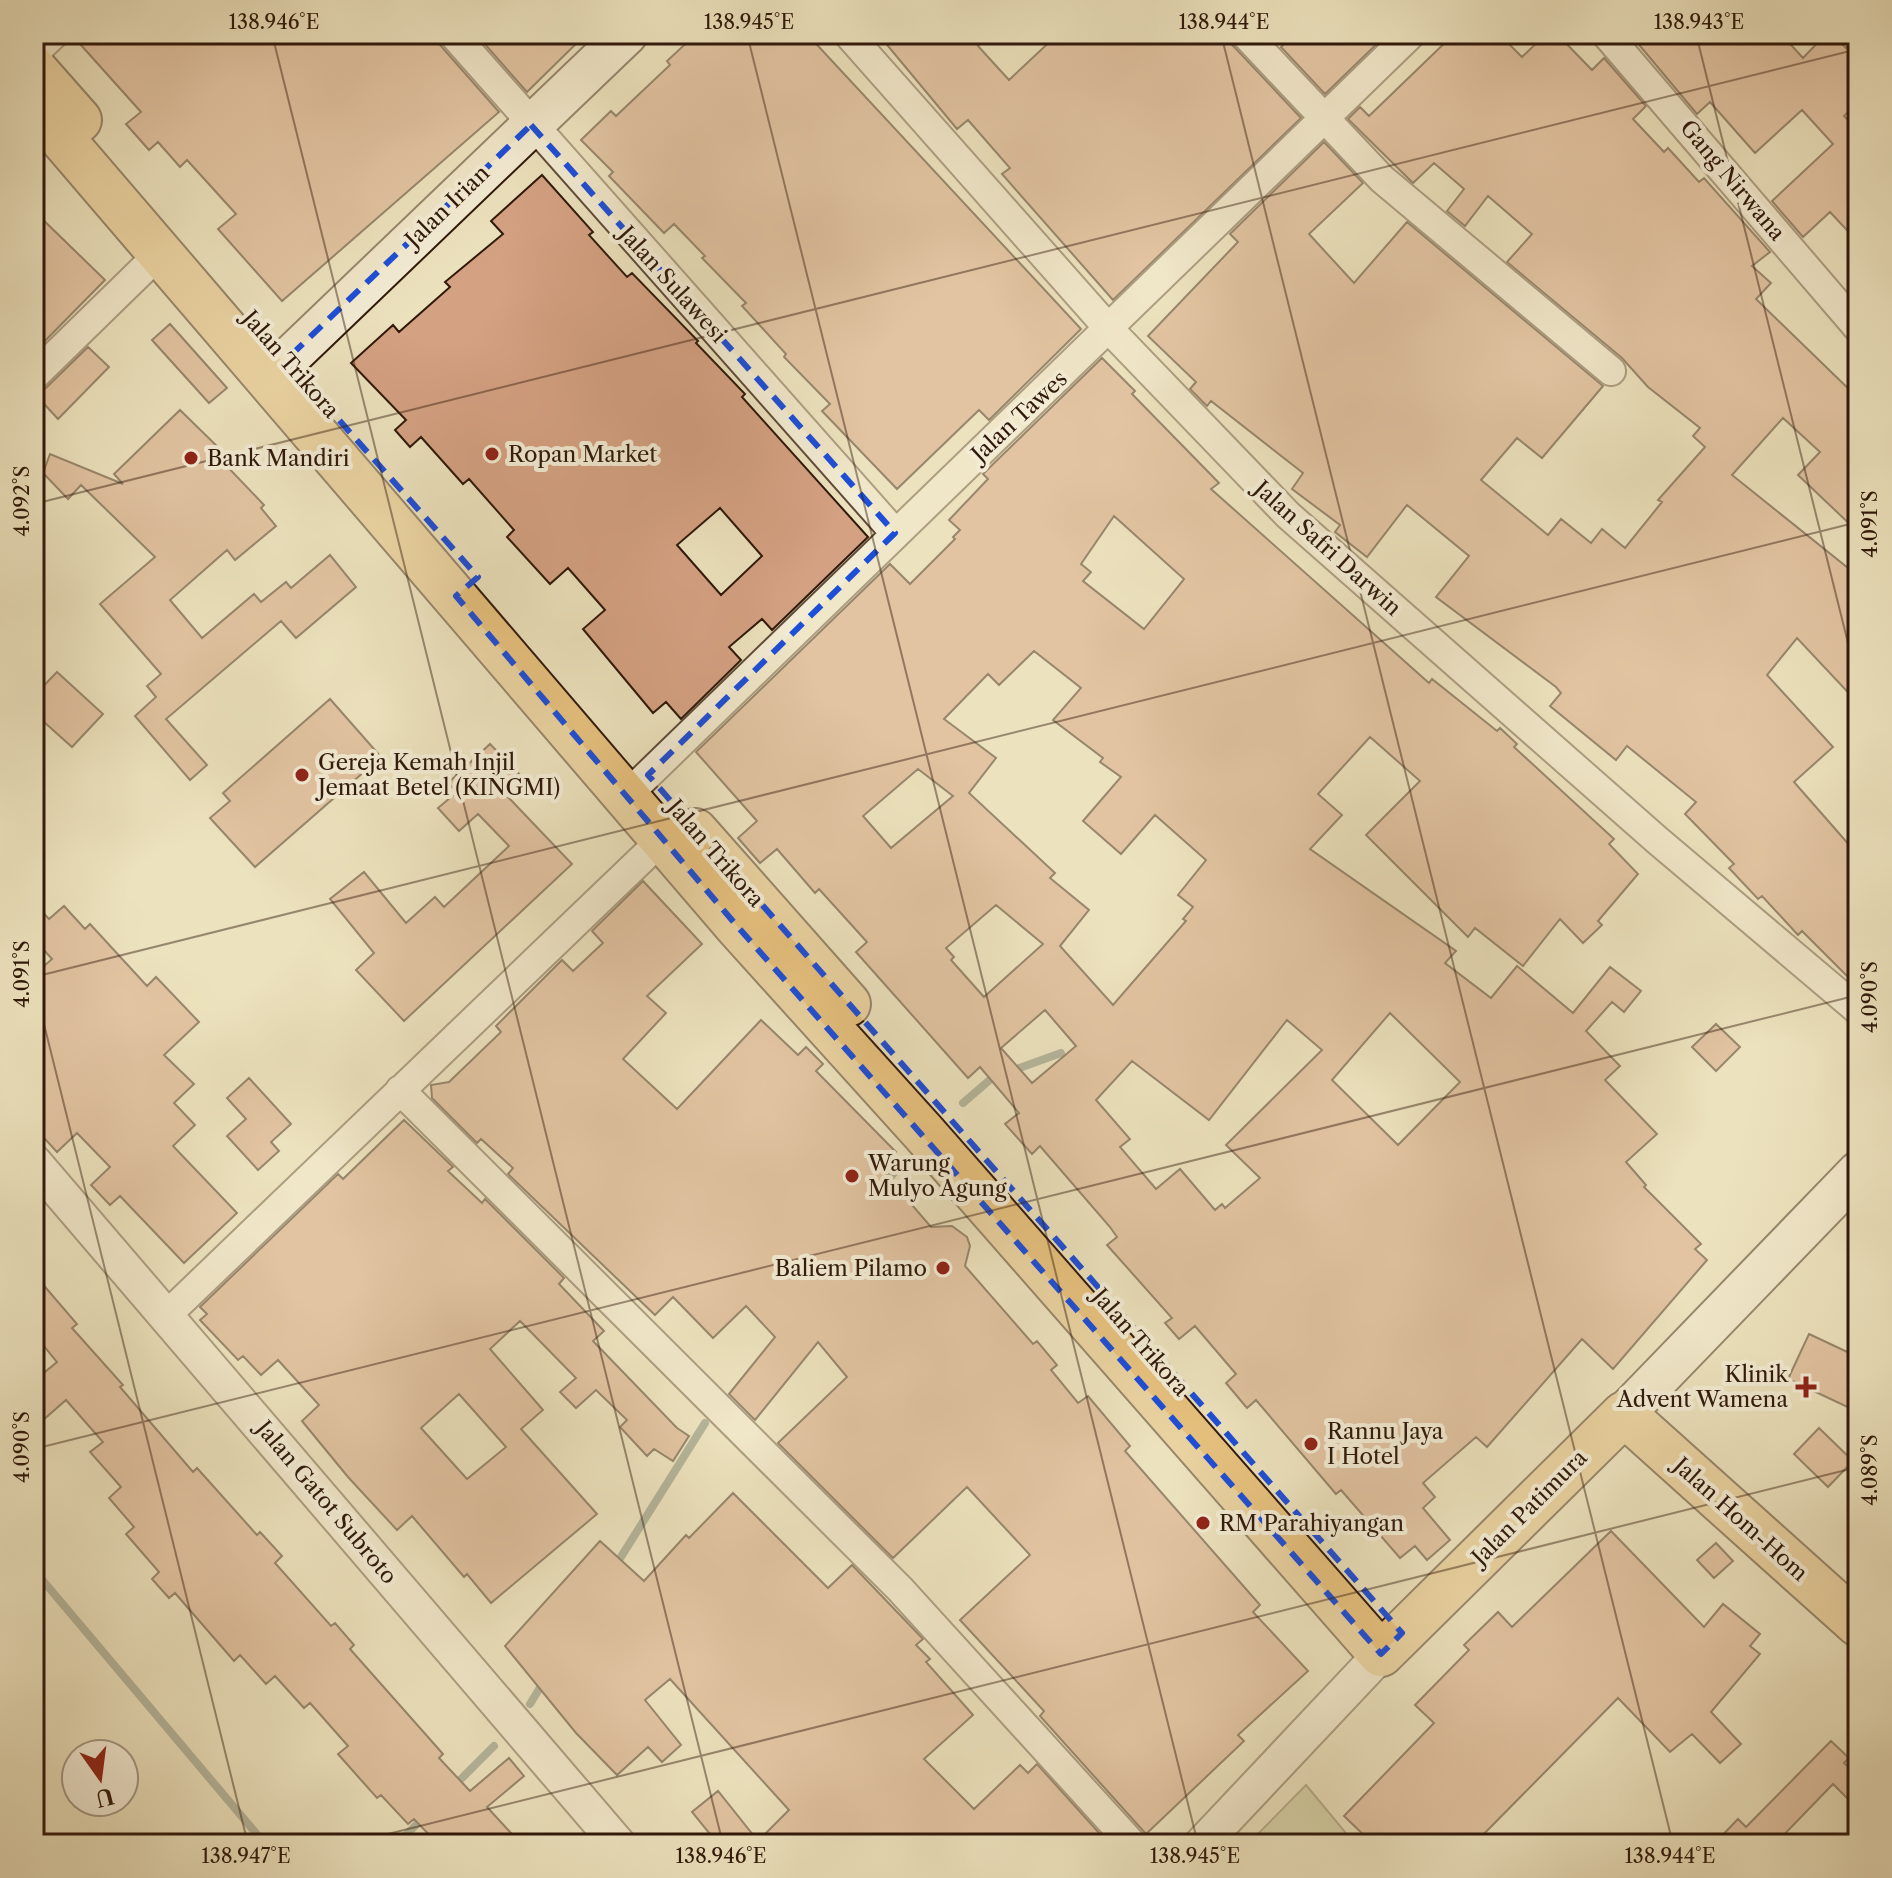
<svg xmlns="http://www.w3.org/2000/svg" width="1892" height="1878" viewBox="0 0 1892 1878" font-family="'Libre Caslon Text',serif">
<rect width="100%" height="100%" fill="#ece2bd"/>
<filter id="stains"><feTurbulence type="fractalNoise" baseFrequency=".0025" numOctaves="4"/><feColorMatrix values="0 0 0 0 .2 0 0 0 0 .09 0 0 0 0 .02 0 0 0 .5 -.17"/></filter>
<radialGradient id="worn" r=".72"><stop offset=".6" stop-color="#630" stop-opacity="0"/><stop offset="1" stop-color="#630" stop-opacity=".3"/></radialGradient>
<path fill="#bcc28e" stroke="#766e4c" stroke-width="2" d="M1306,1785L1355,1844H1248Z"/>
<g fill="none" stroke-linecap="round" stroke-linejoin="round">
<path stroke="#6f7c6d" stroke-width="8" d="M963,1103L992,1078L1061,1053
M884,1184L905,1161
M614,1568L705,1423
M34,1570L265,1844
M530,1704L544,1681
M452,1788L494,1746
M397,1844L423,1818"/>
</g>
<path fill="#d4a182" stroke="#30190b" stroke-width="2" fill-rule="evenodd" d="M71,34H436L440,45L499,112L282,301L218,229L236,214L187,160L180,167L158,142L149,150L126,124L141,112Z
M476,34H586L527,92Z
M696,34H807L1081,329L989,420L979,410L897,489L822,411L830,404L784,357L786,354L742,306L746,303L702,258L705,256L674,224L664,233L609,176L613,172L581,140L611,111L616,116L670,65L667,61Z
M878,34H991L978,46L1009,80L1058,34H1222L1301,118L1113,300L1002,174L1010,168L968,120L957,129Z
M1294,34H1387L1325,94L1281,47Z
M1454,34H1499L1522,57L1546,34H1557L1592,70L1604,58L1646,106L1633,119L1664,152L1668,148L1699,182L1704,178L1770,252L1752,266L1771,283L1756,299L1858,398V532L1798,475L1820,452L1783,418L1732,475L1858,576V703L1797,638L1767,675L1833,747L1794,782L1858,855V987L1802,931L1798,935L1762,896L1758,899L1729,868L1734,864L1685,814L1696,802L1627,746L1616,760L1550,706L1561,693L1556,687L1436,597L1469,556L1407,505L1367,557L1335,532L1340,525L1292,489L1303,473L1211,401L1207,406L1190,389L1196,382L1148,336L1238,242L1230,234L1324,142L1363,183L1309,234L1354,283L1407,222L1603,386L1542,458L1517,438L1481,480L1548,535L1561,519L1591,543L1602,529L1625,548L1662,502L1658,500L1705,447L1693,436L1700,428L1648,387L1622,358L1507,262L1532,234L1488,196L1465,226L1447,211L1464,189L1434,163L1413,183L1348,119L1360,107L1369,116Z
M1630,34H1781L1803,58L1826,34H1832L1846,48L1858,36V102L1844,116L1858,131V242L1830,212L1803,237L1772,201L1833,144L1802,110L1755,153L1710,102L1697,114Z
M542,175L593,232L589,235L627,277L632,273L698,341L696,343L745,394L742,397L868,537L772,630L762,619L729,647L741,660L681,719L666,702L653,713L583,629L605,610L568,568L550,584L507,537L514,530L469,479L463,484L421,437L410,447L395,430L406,420L351,363L393,325L399,332L450,287L445,282L503,234L491,221ZM720,508L762,556L721,595L677,545Z
M34,211L105,280L34,352Z
M170,324L227,388L209,403L152,340Z
M88,347L109,367L58,419L34,393L46,388Z
M1102,358L1135,391L1132,394L1219,483L1211,489L1429,683L1432,679L1497,731L1500,728L1517,744L1514,747L1614,839L1609,844L1638,874L1598,921L1602,925L1583,943L1560,919L1523,966L1475,928L1468,937L1366,835L1420,781L1370,737L1318,794L1342,815L1310,849L1456,951L1445,963L1491,998L1517,966L1573,1013L1610,967L1641,991L1624,1012L1612,1002L1586,1031L1620,1066L1605,1080L1657,1134L1626,1162L1646,1185L1644,1187L1701,1244L1695,1249L1707,1260L1613,1369L1582,1339L1487,1447L1476,1437L1423,1483L1435,1497L1423,1508L1450,1540L1427,1560L1415,1546L1400,1558L1341,1490L1336,1494L1256,1400L1247,1408L1226,1383L1236,1374L1195,1326L1179,1339L1165,1323L1172,1318L1107,1245L1117,1237L1110,1227L1040,1146L1032,1154L1005,1124L1019,1113L980,1067L968,1078L856,952L867,942L819,889L815,893L777,849L760,863L738,838L757,821L696,752L890,564L910,584L955,539L953,537L960,530L949,520L988,479L983,474ZM1114,516L1184,579L1144,629L1083,581L1091,572L1081,564ZM1034,651L1081,688L1053,720L1103,758L1100,762L1121,777L1083,821L1121,854L1155,815L1206,860L1178,895L1193,907L1183,919L1186,921L1113,1005L1060,946L1089,910L1050,878L1055,873L969,793L996,758L944,719L988,674L999,685ZM918,769L953,796L891,848L863,816ZM996,905L1043,944L984,997L951,960L954,957L946,948ZM1045,1010L1076,1046L1032,1083L1001,1048ZM1390,1013L1460,1082L1398,1145L1332,1080ZM1287,1020L1322,1050L1226,1145L1260,1178L1225,1208L1222,1204L1215,1210L1180,1169L1156,1189L1120,1147L1130,1139L1096,1100L1132,1061L1209,1120Z
M180,410L225,454L220,459L264,505L261,508L276,526L235,560L227,550L170,600L202,638L254,594L261,602L286,582L291,588L330,555L356,587L296,638L281,621L166,719L207,765L190,780L135,716L156,697L147,686L161,674L100,604L155,557L81,485L68,499L43,473L50,454L123,484L114,474Z
M57,672L103,714L72,747L34,713V696Z
M330,699L381,757L255,867L210,818L230,801L223,793Z
M490,744L525,780L508,797L572,864L404,1021L356,970L374,953L330,899L364,872L406,923L435,897L444,907L509,846L478,814L459,831L438,808L457,792L448,783Z
M643,881L702,944L647,996L666,1013L623,1059L677,1109L761,1020L798,1055L806,1047L823,1064L816,1071L896,1152L880,1168L931,1227L952,1226L967,1237L970,1246L965,1266L1033,1344L1037,1341L1057,1365L1051,1370L1078,1403L1088,1396L1130,1446L1125,1451L1260,1605L1253,1612L1308,1671L1238,1735L1244,1741L1146,1834L1040,1716L1044,1711L960,1620L1030,1555L967,1487L893,1558L778,1443L847,1377L818,1342L755,1420L729,1394L775,1337L746,1306L713,1338L673,1297L655,1315L508,1174L513,1168L481,1139L477,1143L432,1098L431,1085L449,1082L501,1032L496,1026L562,960L573,971L603,943L592,931Z
M34,903L49,919L64,906L85,929L90,924L147,986L156,977L199,1022L164,1055L194,1084L174,1103L195,1125L173,1146L237,1213L184,1263L120,1196L110,1205L91,1185L110,1167L77,1133L57,1152L34,1127V975L52,959L34,939Z
M1716,1024L1740,1047L1716,1071L1692,1047Z
M249,1078L291,1124L271,1142L279,1151L258,1170L227,1136L246,1119L227,1098Z
M404,1120L453,1167L448,1171L482,1203L485,1199L564,1278L559,1284L604,1331L593,1341L677,1428L689,1436L673,1461L654,1449L647,1456L620,1427L627,1420L596,1390L576,1408L560,1392L576,1378L520,1321L490,1349L543,1410L521,1429L597,1514L491,1603L467,1574L464,1577L412,1516L397,1530L348,1477L302,1421L319,1405L278,1360L261,1375L243,1356L238,1360L200,1320L207,1314L200,1307L338,1174L343,1179ZM459,1394L506,1447L467,1479L421,1428Z
M34,1274L77,1324L72,1328L123,1385L120,1387L193,1472L197,1468L257,1535L260,1532L282,1556L275,1563L331,1626L335,1623L354,1645L350,1649L443,1754L439,1758L470,1791L509,1758L524,1776L487,1807L521,1844H438L414,1819L408,1824L381,1795L377,1798L338,1754L348,1746L310,1703L304,1708L275,1676L266,1684L240,1655L234,1661L175,1593L169,1598L152,1579L159,1572L126,1534L134,1527L109,1498L121,1487L90,1452L103,1442L66,1400L34,1428V1381L57,1362L34,1334Z
M1809,1334L1858,1357V1412L1788,1379Z
M1819,1428L1853,1461L1828,1487L1794,1454Z
M733,1493L828,1588L852,1565L923,1639L916,1645L930,1659L926,1662L973,1715L924,1759L974,1809L1020,1765L1028,1773L1037,1764L1109,1844H718L692,1812L718,1791L758,1841L789,1810L670,1679L645,1700L681,1745L662,1762L648,1747L617,1775L576,1733L505,1646L600,1541L644,1581L686,1535L689,1538Z
M1611,1531L1704,1627L1723,1604L1760,1634L1750,1646L1760,1654L1711,1712L1741,1744L1720,1763L1692,1734L1670,1752L1618,1698L1474,1844H1373L1344,1816L1434,1723L1415,1705L1469,1650L1464,1645L1498,1612L1512,1627Z
M1716,1543L1733,1561L1714,1578L1697,1560Z
M1831,1741L1849,1758L1844,1763L1858,1776V1809L1833,1784L1775,1844H1714L1738,1819L1746,1827Z"/>
<g fill="none" stroke-linecap="round" stroke-linejoin="round">
<g stroke="#5f4b38" stroke-width="32">
<path id="minor" d="M453,34L895,533
M848,34L1110,330L1288,515L1657,840L1858,1010
M1245,34L1382,179L1611,371
M1606,34L1858,328
M34,53L54,34
M34,376L159,254
M626,796L1411,34
M400,1090L900,1589L1132,1844
M168,1314L672,830"/>
</g>
<g stroke="#5f4b38" stroke-width="38">
<path id="tertiary" d="M34,1162L618,1844
M1202,1844L1381,1654"/>
</g>
<g stroke="#30190b" stroke-width="44">
<path id="secondary" d="M267,379L627,34
M1624,1414L1858,1172"/>
</g>
<g stroke="#30190b" stroke-width="48">
<path id="trunk" d="M34,69L79,120
M34,106L737,926L924,1133L1381,1654L1624,1414L1858,1624
M695,831L848,1004"/>
</g>
<use href="#minor" stroke="#f3ecd4" stroke-width="28"/>
<use href="#tertiary" stroke="#f3ecd4" stroke-width="34"/>
<use href="#secondary" stroke="#f3ecd4" stroke-width="40"/>
<use href="#trunk" stroke="#e6c17e" stroke-width="44"/>
</g>
<path d="M0 0H1892V1878H0ZM531,125L895,533L648,775L1402,1633L1381,1654L737,926L456,596L478,577L286,360Z" fill="#ece2bd" fill-opacity=".55" fill-rule="evenodd"/>
<path fill="none" stroke="#1d4ed8" stroke-width="6" stroke-dasharray="16 10" stroke-linejoin="round" d="M531,125L895,533L648,775L1402,1633L1381,1654L737,926L456,596L478,577L286,360Z"/>
<path fill="none" stroke="#30190b" stroke-width="2" stroke-opacity="0.45" d="M272,34L723,1844M747,34L1198,1844M1221,34L1673,1844M1696,34L1858,683M34,504L1858,49M34,977L1858,522M34,984L248,1844M34,1449L1858,995M348,1844L1858,1467"/>
<g fill="#8f2418" stroke="#f3ecd4" stroke-width="3">
<circle cx="492" cy="454" r="8"/>
<circle cx="191" cy="458" r="8"/>
<circle cx="302" cy="775" r="8"/>
<circle cx="852" cy="1176" r="8"/>
<circle cx="943" cy="1268" r="8"/>
<path d="M1802 1375h8v8h8v8h-8v8h-8v-8h-8v-8h8z"/>
<circle cx="1311" cy="1444" r="8"/>
<circle cx="1203" cy="1523" r="8"/>
</g>
<g text-anchor="middle" stroke-width="8" stroke-linejoin="round" paint-order="stroke">
<g font-size="22" fill="#30190b" stroke="#f3ecd4">
<text transform="translate(1733 180) rotate(50)" y="8">Gang Nirwana</text>
<text transform="translate(447 206) rotate(-44)" y="8">Jalan Irian</text>
<text transform="translate(673 284) rotate(48)" y="8">Jalan Sulawesi</text>
<text transform="translate(291 364) rotate(49)" y="8">Jalan Trikora</text>
<text transform="translate(1019 416) rotate(-43)" y="8">Jalan Tawes</text>
<text transform="translate(1328 548) rotate(42)" y="8">Jalan Safri Darwin</text>
<text transform="translate(716 853) rotate(49)" y="8">Jalan Trikora</text>
<text transform="translate(1141 1342) rotate(49)" y="8">Jalan Trikora</text>
<text transform="translate(327 1502) rotate(50)" y="8">Jalan Gatot Subroto</text>
<text transform="translate(1529 1507) rotate(-45)" y="8">Jalan Patimura</text>
<text transform="translate(1741 1519) rotate(42)" y="8">Jalan Hom-Hom</text>
</g>
<g font-size="22" fill="#30190b" stroke="#f3ecd4" text-anchor="start">
<text x="508" y="462">Ropan Market</text>
<text x="207" y="466">Bank Mandiri</text>
<text x="318" y="770">Gereja Kemah Injil<tspan x="318" dy="25">Jemaat Betel (KINGMI)</tspan></text>
<text x="868" y="1171">Warung<tspan x="868" dy="25">Mulyo Agung</tspan></text>
<text x="927" y="1276" text-anchor="end">Baliem Pilamo</text>
<text x="1788" y="1382" text-anchor="end">Klinik<tspan x="1788" dy="25">Advent Wamena</tspan></text>
<text x="1327" y="1439">Rannu Jaya<tspan x="1327" dy="25">I Hotel</tspan></text>
<text x="1219" y="1531">RM Parahiyangan</text>
</g>
</g>
<rect width="1892" height="1878" fill="none" stroke="#ece2bd" stroke-width="88"/>
<g transform="translate(100 1778) rotate(166)"><circle r="38" fill="#f3ecd4" stroke="#a59884" stroke-width="2"/>
<path d="M0-6L14 30L0 20L-14 30Z" fill="#8f2418"/>
<text y="-12" font-size="22" font-weight="bold" text-anchor="middle" fill="#30190b">U</text>
</g>
<rect x="44" y="44" width="1804" height="1790" fill="none" stroke="#30190b" stroke-width="3"/>
<g font-size="20" text-anchor="middle" fill="#30190b">
<text x="274" y="29">138.946°E</text>
<text x="749" y="29">138.945°E</text>
<text x="1224" y="29">138.944°E</text>
<text x="1699" y="29">138.943°E</text>
<text transform="translate(22 501) rotate(-90)" y="7">4.092°S</text>
<text transform="translate(1870 524) rotate(-90)" y="7">4.091°S</text>
<text transform="translate(22 974) rotate(-90)" y="7">4.091°S</text>
<text transform="translate(1870 997) rotate(-90)" y="7">4.090°S</text>
<text transform="translate(22 1447) rotate(-90)" y="7">4.090°S</text>
<text transform="translate(1870 1470) rotate(-90)" y="7">4.089°S</text>
<text x="246" y="1863">138.947°E</text>
<text x="721" y="1863">138.946°E</text>
<text x="1195" y="1863">138.945°E</text>
<text x="1670" y="1863">138.944°E</text>
</g>
<rect width="100%" height="100%" filter="url(#stains)"/>
<rect width="100%" height="100%" fill="url(#worn)"/>
</svg>
